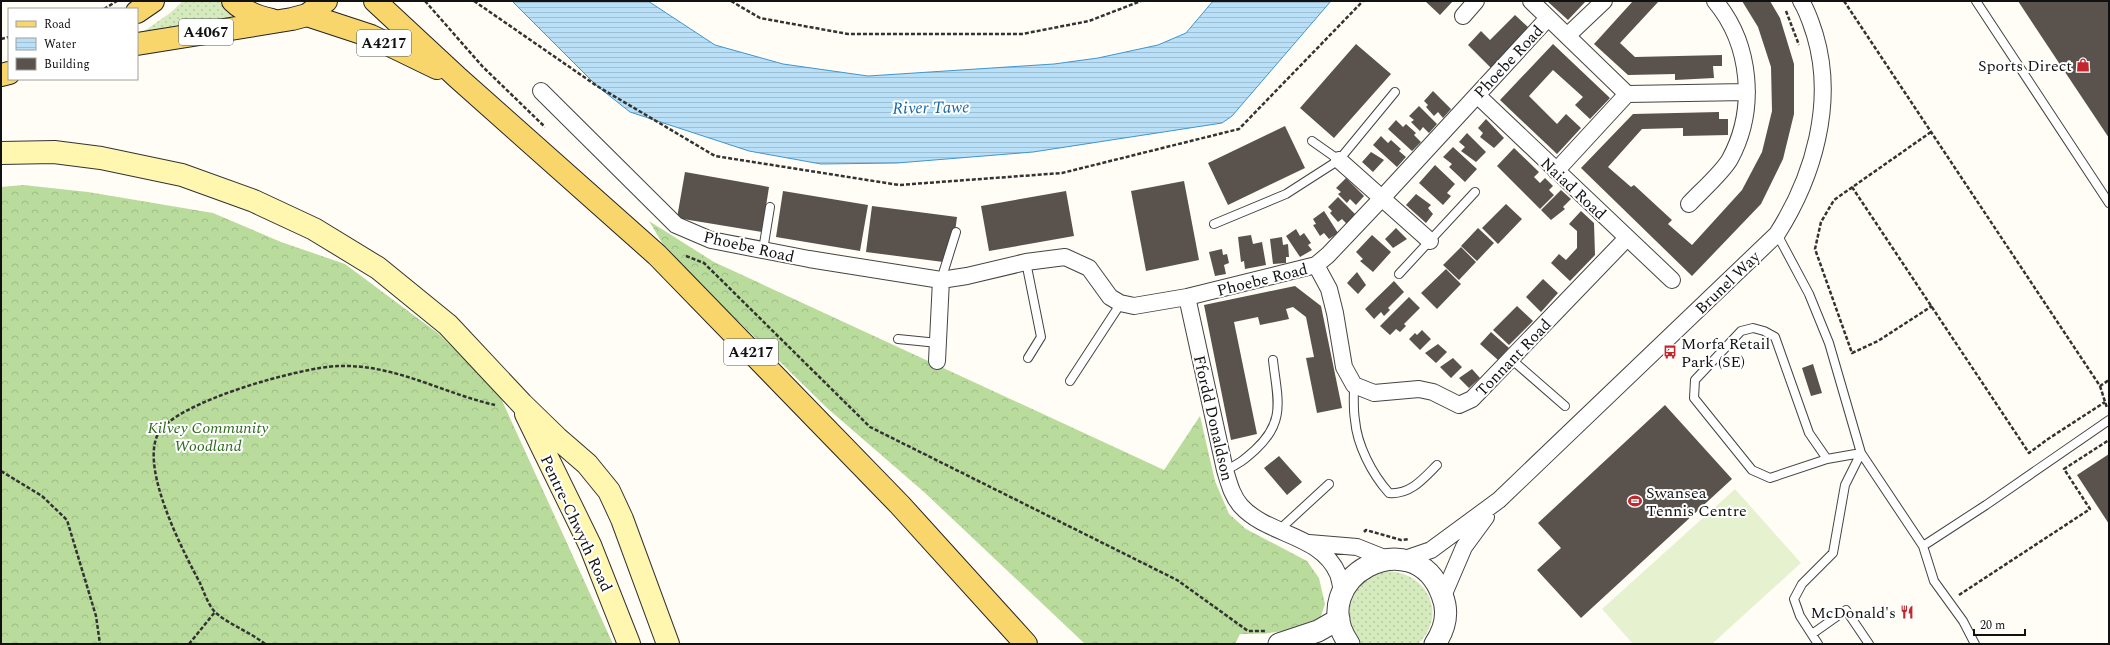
<svg xmlns="http://www.w3.org/2000/svg" width="2110" height="645" viewBox="0 0 2110 645" font-family="Spectral,serif">
<defs>
<pattern id="grass-dots" width="8" height="8" patternUnits="userSpaceOnUse"><rect width="8" height="8" fill="#d5ebbd"/><path d="M2 2h.1M6 6h.1" fill="none" stroke="#b6c8a1" stroke-width="1.8" stroke-linecap="round"/></pattern>
<pattern id="forest-crowns" width="20" height="18" patternUnits="userSpaceOnUse"><rect width="20" height="18" fill="#b9dc9c"/><path d="M2 6a3 3 0 1 1 6 0M12 15a3 3 0 1 1 6 0" fill="none" stroke="#9ebc85"/></pattern>
<pattern id="water-rules" width="6" height="5" patternUnits="userSpaceOnUse"><rect width="6" height="5" fill="#b9e0f7"/><path d="M0 2.5h6" fill="none" stroke="#9ebfd3"/></pattern>
</defs>
<rect width="100%" height="100%" fill="#fffdf5"/>
<path fill="url(#grass-dots)" d="M183,1H223L241,22L137,36L170,13Z
M1383,571C1425,569 1450,613 1418,644H1363C1334,620 1352,581 1383,571Z"/>
<path fill="url(#forest-crowns)" d="M23,185L88,192L213,213L281,242L345,264L439,334L499,394L613,644H1V187Z
M649,221L714,262L1164,470L1200,416L1215,481L1229,514L1246,529L1307,561L1319,578L1325,604L1320,619C1292,632 1271,634 1240,634L1235,644H1085L924,492L827,408L667,251Z"/>
<path fill="#e6f2cf" d="M1735,489L1801,563L1712,644H1633L1602,609Z"/>
<path fill="url(#water-rules)" stroke="#3f96cf" d="M512,1H648L715,45L783,64L868,76L1054,64L1098,58L1158,45L1186,33L1213,1H1331L1232,116L1222,123L1033,152L897,163L821,164L749,151L630,112L597,86Z"/>
<path fill="#5a524d" d="M1425,1H1453L1440,15Z
M1547,1H1586L1568,20Z
M1633,1H1659L1620,43L1635,57L1722,55V66H1713L1714,78L1675,80V74L1628,75L1594,44Z
M1742,1H1770L1780,18L1794,64V114L1783,159L1761,204L1692,276L1581,168L1633,114L1719,112V119H1728V135L1683,136V128L1642,129L1608,167L1631,187L1634,185L1672,220L1668,224L1692,245L1742,190L1762,152L1772,111L1771,67L1758,27Z
M2018,1H2109V138L2067,75Z
M1515,15L1529,28L1491,68L1468,45L1481,31L1490,40Z
M1356,44L1391,74L1334,138L1300,108Z
M1553,44L1610,98L1590,119L1575,105L1583,97L1553,70L1529,96L1557,124L1566,114L1581,128L1557,154L1500,100Z
M1433,91L1451,109L1443,118L1438,112L1434,116L1426,107L1428,105L1424,101Z
M1419,106L1437,124L1429,133L1423,127L1420,131L1411,122L1414,120L1409,116Z
M1486,119L1504,138L1494,148L1480,137L1483,133L1478,128Z
M1396,120L1403,127L1406,124L1416,133L1414,135L1421,142L1412,151L1388,129Z
M1285,126L1305,168L1228,205L1208,163Z
M1467,133L1486,152L1476,162L1461,151L1465,147L1459,142Z
M1381,136L1388,143L1391,140L1401,149L1399,151L1406,157L1397,167L1373,145Z
M1453,147L1477,169L1465,182L1449,167L1452,164L1443,157Z
M1514,148L1539,172L1534,177L1540,183L1545,178L1553,186L1549,190L1554,195L1540,209L1497,166Z
M1371,152L1384,160L1373,172L1362,162Z
M1435,165L1455,184L1447,193L1451,196L1443,205L1419,183Z
M685,172L769,187L762,232L677,218Z
M1346,178L1364,196L1356,205L1350,199L1347,203L1338,194L1341,192L1336,188Z
M1184,181L1199,260L1146,271L1131,191Z
M1561,190L1571,199L1563,207L1565,209L1551,220L1541,210Z
M783,191L868,205L860,251L776,237Z
M1066,191L1074,236L989,251L981,206Z
M1416,194L1431,205L1428,208L1433,214L1426,223L1406,205Z
M1338,197L1356,215L1347,224L1342,219L1338,222L1330,213L1332,211L1328,207Z
M1506,204L1522,219L1498,244L1482,228Z
M872,206L957,217L951,263L866,252Z
M1324,211L1338,233L1329,239L1324,233L1320,236L1313,225L1316,224L1313,219Z
M1581,211L1594,223L1595,255L1570,281L1551,263L1559,254L1566,260L1577,248V231L1569,224Z
M1396,228L1407,239L1393,248L1385,239Z
M1478,228L1494,243L1477,261L1461,246Z
M1296,229L1300,236L1304,233L1311,243L1308,245L1312,250L1300,257L1286,236Z
M1251,235L1253,244L1262,242L1266,265L1245,269L1244,261L1241,262L1238,237Z
M1372,235L1391,252L1373,272L1360,261L1363,259L1356,252Z
M1282,237L1283,245L1288,244L1289,257H1286V263L1273,264L1270,239Z
M1461,247L1476,262L1459,280L1443,265Z
M1222,249L1223,255L1227,254L1229,263L1224,265L1226,274L1215,276L1209,252Z
M1446,269L1461,284L1437,309L1421,293Z
M1357,272L1366,285L1358,294L1347,283Z
M1543,279L1558,293L1541,312L1526,297Z
M1394,281L1404,292L1388,308L1390,310L1384,316L1381,312L1374,319L1365,309Z
M1295,286L1321,306L1342,408L1317,413L1306,358L1314,357L1306,317L1293,307L1286,309L1289,319L1260,325L1258,317L1234,322L1257,434L1231,440L1204,305Z
M1409,297L1420,308L1404,324L1406,326L1400,332L1396,329L1390,335L1380,326Z
M1517,306L1533,321L1509,345L1493,330Z
M1422,330L1431,339L1420,350L1409,339L1415,333L1417,335Z
M1491,332L1509,348L1498,360L1480,344Z
M1438,344L1447,352L1436,363L1425,353Z
M1453,358L1462,367L1451,378L1440,367Z
M1813,364L1822,393L1811,396L1802,368Z
M1472,369L1480,378L1469,388L1459,378Z
M1665,405L1732,479L1581,618L1537,570L1561,548L1538,523Z
M2109,454V524L2077,475Z
M1279,456L1302,482L1287,495L1264,468Z"/>
<g fill="none" stroke-linecap="round" stroke-linejoin="round">
<g stroke="#444" stroke-width="10">
<path id="service" d="M1976,1L2109,203
M1312,141L1339,160
M1214,224L1286,194L1339,160L1395,92
M1777,234L1809,294L1829,343L1861,453L1923,546L1934,581L1963,621L1975,644
M763,250L770,207
M1026,262L1041,337L1028,358
M1399,274L1475,192
M941,280L956,232
M898,339L938,343
M1511,359L1565,406
M1070,381L1121,303
M1354,385C1354,396 1353,408 1355,420C1357,445 1372,474 1389,493C1410,495 1423,479 1437,465
M1827,459L1809,433L1775,337L1764,331L1753,328L1741,331L1695,380L1694,398L1752,470L1770,478L1827,459L1861,453
M1225,470C1238,465 1245,459 1255,450C1287,421 1277,398 1273,360
M1279,530L1329,484
M1923,546L1986,505L2109,420
M1812,634L1846,610L1869,644
M1818,644L1800,616L1794,599L1802,584L1833,553L1845,485L1861,453"/>
</g>
<g stroke="#444" stroke-width="18">
<path id="minor" d="M1531,1L1627,94
M1463,16L1476,1
M1567,36L1604,1
M541,91L676,225L711,240L809,259L941,280L967,276L1026,262L1065,257L1089,268L1110,297L1120,303L1134,306L1187,297L1316,265L1328,255L1383,197L1548,18
M1627,94L1747,92
M1477,95L1672,280
M1339,160L1430,241
M1556,171L1627,94
M1689,204C1700,192 1723,172 1730,159C1757,109 1751,44 1715,1
M1316,265L1329,289L1335,313L1344,367L1354,385L1374,393L1419,389L1433,392L1459,405L1472,399L1627,238
M1187,297L1225,470C1229,483 1232,496 1241,506C1268,536 1321,534 1338,574C1340,580 1341,586 1342,592
M937,361L941,280
M1309,543L1357,547L1387,559
M1402,560L1431,550L1499,500L1777,234C1814,176 1835,102 1815,35C1811,23 1808,12 1801,1
M1443,596L1464,547L1486,517"/>
</g>
<g stroke="#444" stroke-width="23">
<path id="tertiary" d="M1279,644L1318,631L1339,619
M1349,644C1303,578 1414,519 1442,595C1449,612 1445,629 1435,644"/>
</g>
<g stroke="#333" stroke-width="24">
<path id="secondary" d="M1,153L54,152L101,158L182,175L254,201L314,229L378,268L448,325L522,404L557,438L587,464L609,491L622,519L668,644
M526,414L590,545L629,644"/>
</g>
<g stroke="#222" stroke-width="24">
<path id="primary" d="M233,1C244,12 257,17 272,20
M375,1L458,78L657,255L900,505L1026,644
M137,12L153,1
M307,15L371,36L437,68
M137,44L292,19L307,15L326,1
M1,75L9,73"/>
</g>
<path stroke="#333" stroke-width="2.5" stroke-dasharray="4 2" stroke-linecap="butt" d="M425,1L483,67L545,127
M474,1L597,86L715,156L899,185L1062,173L1239,129L1363,1
M731,1L760,18L848,34H1022L1089,21L1141,1
M1844,1L2100,386L2109,380
M104,9L117,1
M1786,11L1799,45
M1,39L9,37
M1931,132L1834,200L1821,222L1815,249L1852,353L1878,341L1932,306
M1852,187L2029,453L2048,439L2105,402
M686,256L704,263L870,427L1177,580L1248,631H1266
M2100,386L2107,408
M1,471L42,496L67,520L96,616L100,644
M1364,532L1366,530L1401,540L1409,539
M1959,595L2090,509L2064,469L2109,440
M189,644L215,612
M265,644C250,632 230,625 216,613C209,607 204,592 200,583C183,551 140,469 158,434C174,402 302,367 338,366C395,364 442,393 495,405"/>
<use href="#service" stroke="#fff" stroke-width="8"/>
<use href="#minor" stroke="#fff" stroke-width="16"/>
<use href="#tertiary" stroke="#fff" stroke-width="21"/>
<use href="#secondary" stroke="#fff6b0" stroke-width="22"/>
<use href="#primary" stroke="#f9d66b" stroke-width="22"/>
</g>
<defs>
<g id="shop-bare" transform="scale(1.08)"><path d="M-5-2.5h2.3a2.7 3.5 0 0 1 5.4 0H5L5.5 6h-11ZM-1.5-2.5h3a1.5 2.3 0 0 0-3 0Z" fill="#c4262e" stroke="#fff" stroke-width="2.5" paint-order="stroke"/></g>
<g id="bus-bare" transform="scale(1.08)"><path d="M-5-6H5V4H4V6H2V4H-2V6H-4V4H-5ZM-3.5-4V0h7V-4ZM-3.5 1.2v1.5H-2V1.2ZM2 1.2v1.5H3.5V1.2Z" fill="#c4262e" stroke="#fff" stroke-width="2.5" paint-order="stroke"/></g>
<g id="stadium-bare" transform="scale(1.08)"><path d="M0-5a6.5 5 0 1 0 0 10a6.5 5 0 1 0 0-10ZM-3.5-1.8h7v3.6h-7Z" fill="#c4262e" stroke="#fff" stroke-width="2.5" paint-order="stroke"/></g>
<g id="restaurant-bare" transform="scale(1.08)"><path d="M-5-6h1v4h1v-4h1v4h1v-4h1v5L-1.5 .5V6h-2V.5L-5-1ZM5-6V6H3V1.5H1.5Q1.5-4 5-6Z" fill="#c4262e" stroke="#fff" stroke-width="2.5" paint-order="stroke"/></g>
</defs>
<g fill-rule="evenodd">
<use href="#shop-bare" x="2083" y="65"/>
<use href="#bus-bare" x="1670" y="352"/>
<use href="#stadium-bare" x="1635" y="501"/>
<use href="#restaurant-bare" x="1907" y="612"/>
</g>
<g text-anchor="middle" stroke-width="4" stroke-linejoin="round" paint-order="stroke">
<g fill="#fff" stroke="#585858" stroke-width="1">
<rect x="179" y="19" width="54" height="26" rx="3"/>
<rect x="357" y="30" width="54" height="26" rx="3"/>
<rect x="724" y="339" width="54" height="26" rx="3"/>
</g>
<g font-size="15" font-weight="bold" fill="#111">
<text x="206" y="37">A4067</text>
<text x="384" y="48">A4217</text>
<text x="751" y="357">A4217</text>
</g>
<g font-size="16" fill="#111" stroke="#fff">
<text transform="translate(1508 61) rotate(-47)" y="6">Phoebe Road</text>
<text transform="translate(1574 188) rotate(43)" y="6">Naiad Road</text>
<text transform="translate(749 246) rotate(13)" y="6">Phoebe Road</text>
<text transform="translate(1262 279) rotate(-14)" y="6">Phoebe Road</text>
<text transform="translate(1727 282) rotate(-44)" y="6">Brunel Way</text>
<text transform="translate(1513 357) rotate(-46)" y="6">Tonnant Road</text>
<text transform="translate(1214 418) rotate(77)" y="6">Ffordd Donaldson</text>
<text transform="translate(577 523) rotate(65)" y="6">Pentre-Chwyth Road</text>
</g>
<g font-size="16" fill="#111" stroke="#fff" text-anchor="end">
<text x="2072" y="71">Sports Direct</text>
<text x="1681" y="349" text-anchor="start">Morfa Retail<tspan x="1681" dy="18">Park (SE)</tspan></text>
<text x="1646" y="498" text-anchor="start">Swansea<tspan x="1646" dy="18">Tennis Centre</tspan></text>
<text x="1896" y="618">McDonald's</text>
</g>
<g font-size="16" font-style="italic" fill="#2f6b1f" stroke="#fff">
<text x="208" y="433">Kilvey Community<tspan x="208" dy="18">Woodland</tspan></text>
</g>
<g font-size="17" font-style="italic" fill="#1768a6" stroke="#fff">
<text transform="translate(931 107) rotate(-1)" y="6">River Tawe</text>
</g>
</g>
<rect width="2110" height="645" fill="none" stroke="#111111" stroke-width="4"/>
<rect x="8" y="8" width="130" height="72" fill="#ffffff" stroke="#a0a0a0"/>
<rect x="16" y="21" width="20" height="6" fill="#f9d66b" stroke="#a0a0a0"/>
<text x="44" y="28" font-size="12" fill="#111111">Road</text>
<rect x="16" y="38" width="20" height="12" fill="url(#water-rules)" stroke="#a0a0a0"/>
<text x="44" y="48" font-size="12" fill="#111111">Water</text>
<rect x="16" y="58" width="20" height="12" fill="#5a524d" stroke="#a0a0a0"/>
<text x="44" y="68" font-size="12" fill="#111111">Building</text>
<path d="M1974 629v6h51v-6" fill="none" stroke="#111111" stroke-width="2"/>
<text x="1980" y="629" font-size="12" fill="#111111" stroke="#ffffff" stroke-width="3" paint-order="stroke">20 m</text>
</svg>
